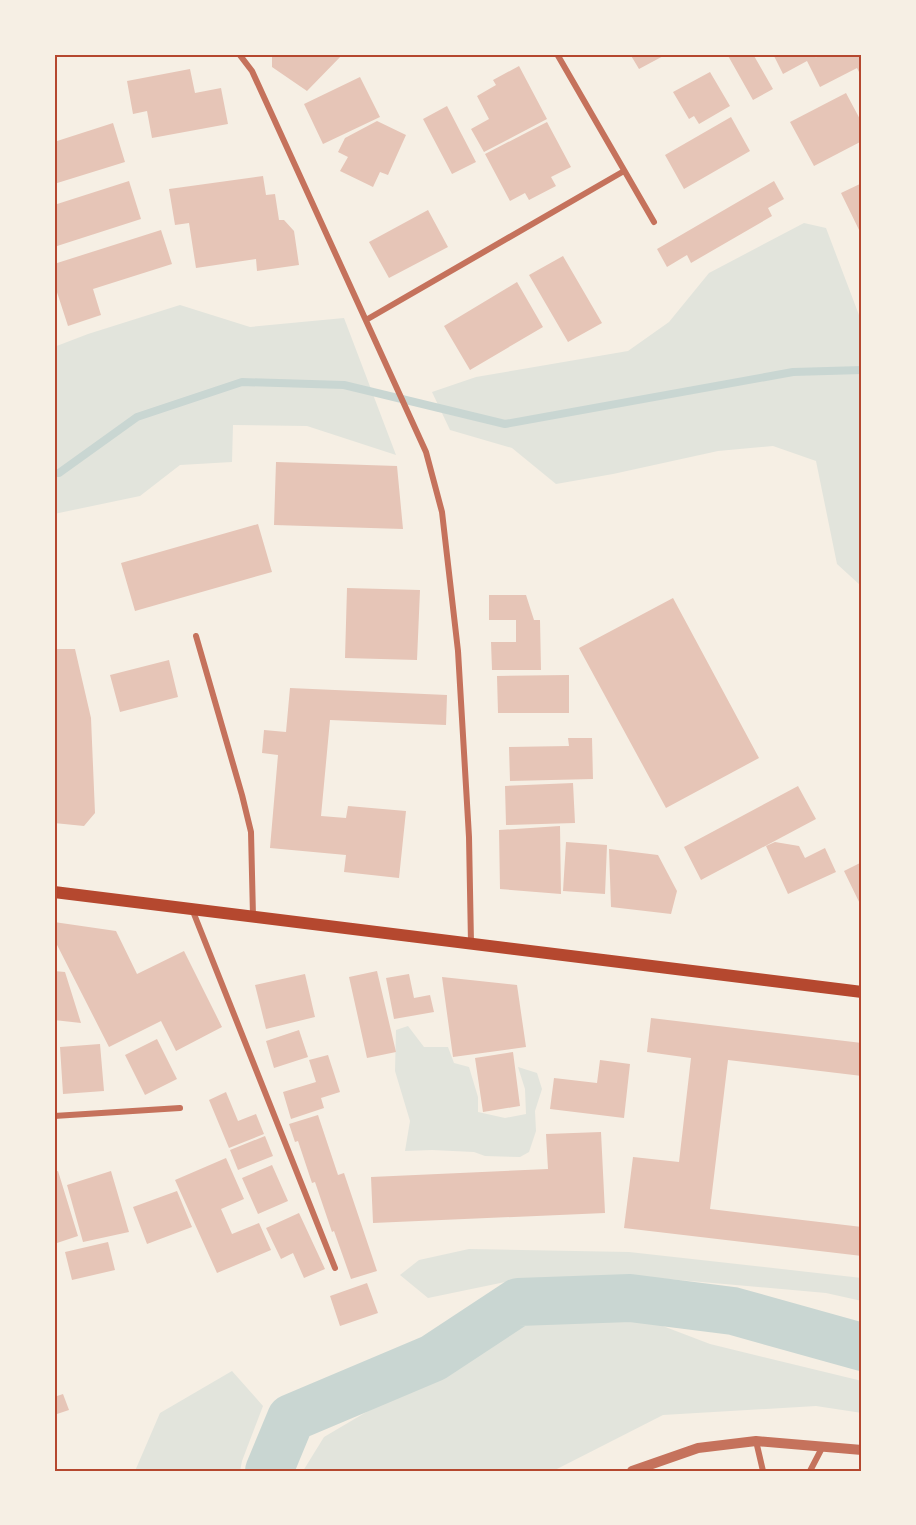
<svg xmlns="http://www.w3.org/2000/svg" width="916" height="1525" viewBox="0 0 916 1525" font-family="Poppins,sans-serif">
<rect width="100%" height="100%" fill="#f6efe4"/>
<path fill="#e2e4dc" d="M804,223L826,228L862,323V585H860L837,564L816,461L773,446L718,451L613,474L556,484L512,448L450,430L432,392L476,377L628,351L669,322L709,273Z
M180,305L250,327L344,318L396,455L307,426L233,425L232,462L180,465L140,496L54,514V347L88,334Z
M408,1026L424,1047H448L454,1063L469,1067L478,1097V1112L505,1118L526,1114L525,1089L518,1067L537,1073L542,1089L535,1111L536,1131L529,1152L520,1157L485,1156L474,1152L432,1150L405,1151L410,1121L395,1071L396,1030Z
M469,1249L629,1252L862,1278V1301L826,1293L645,1277L515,1280L428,1298L400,1275L419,1260Z
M647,1320L710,1344L862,1381V1413L816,1406L663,1415L553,1471H303L324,1437L517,1323Z
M232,1371L263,1406L242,1461L240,1471H135L160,1413Z"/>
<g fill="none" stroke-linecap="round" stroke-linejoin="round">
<path stroke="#c9d6d2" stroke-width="8" d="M54,473H59L137,417L242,382L344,385L505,424L793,372L862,370"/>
<path stroke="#c9d6d2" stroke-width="48" d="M269,1471L291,1418L433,1358L518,1302L630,1298L733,1311L862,1347"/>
</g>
<path fill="#e6c5b7" d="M272,54H343L307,91L272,67Z
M630,54H667L639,69Z
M727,54H753L773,89L753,100Z
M773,54H820L815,58L822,54H862V78L857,68L820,87L807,61L783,74Z
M519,66L547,119L484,152L471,129L489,119L477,96L496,85L493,80Z
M190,69L195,93L221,88L228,124L152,138L147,111L133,114L127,81Z
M710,72L730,106L699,124L694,116L689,119L673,92Z
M360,77L380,117L323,144L304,104Z
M846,93L862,123V141L814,166L790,122Z
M447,106L476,162L452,174L423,119Z
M731,117L750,151L684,189L665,155Z
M377,121L406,135L388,175L380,172L373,187L340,171L348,157L338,152L345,138Z
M547,122L571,167L551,177L556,186L529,200L525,193L510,201L485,154Z
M113,123L125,162L54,184V142Z
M263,176L266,195L275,194L279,220H284L294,231L299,265L257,271L256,259L196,268L189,223L175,225L169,189Z
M129,181L141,219L54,247V205Z
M774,181L784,199L768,208L772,216L691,263L687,255L667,267L657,249Z
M862,183V236L841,193Z
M428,210L448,247L389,278L369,242Z
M161,230L172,264L93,289L101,315L68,326L54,283V264Z
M563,256L602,323L568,342L529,275Z
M517,282L543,327L470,370L444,326Z
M276,462L397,466L403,529L274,525Z
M258,524L272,572L135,611L121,563Z
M347,588L420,590L417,660L345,658Z
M489,595H526L534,620H540L541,670H492L491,642H516V620H489Z
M673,598L759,758L666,808L579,648Z
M54,649H75L91,718L95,813L84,826L54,823Z
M169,660L178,697L120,712L110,675Z
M569,675V713H498L497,676Z
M290,688L447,695L446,725L330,720L321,816L346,818L348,806L406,811L399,878L344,872L346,855L270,848L278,755L262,753L264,730L286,732Z
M568,738H592L593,779L510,781L509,747L569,746Z
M573,783L575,823L506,825L505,786Z
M798,786L816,819L701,880L684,847Z
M560,826L561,894L500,889L499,830Z
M566,842L607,845L605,894L563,891Z
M775,842L799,846L805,858L825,848L836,872L788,894L766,846Z
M609,849L658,855L677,891L671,914L611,907Z
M862,862V908L844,871Z
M54,922L116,931L137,974L184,951L222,1027L176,1051L161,1021L109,1047L54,939Z
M54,971L65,972L81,1023L54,1020Z
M377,971L396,1052L367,1058L349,977Z
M305,974L315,1017L266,1029L255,985Z
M409,974L414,998L430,995L434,1012L394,1019L386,978Z
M442,977L517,985L526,1047L453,1057Z
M651,1018L862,1043V1076L728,1060L710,1209L862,1227V1256L624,1228L633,1157L679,1162L691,1058L647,1052Z
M299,1030L308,1057L274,1068L266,1041Z
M157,1039L177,1079L145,1095L125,1055Z
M100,1044L104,1091L63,1094L60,1047Z
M513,1052L520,1106L483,1112L475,1058Z
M328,1055L340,1092L321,1098L324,1108L291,1119L283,1092L316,1082L309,1060Z
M600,1060L630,1064L624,1118L550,1109L554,1078L597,1083Z
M226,1092L238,1121L256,1114L264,1134L229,1148L209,1100Z
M318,1115L338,1175L344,1173L377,1271L351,1279L334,1231L332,1232L315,1182L312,1183L298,1141L295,1142L289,1124Z
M601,1132L605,1213L373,1223L371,1177L548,1169L546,1134Z
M265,1136L273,1156L238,1170L230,1150Z
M226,1158L244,1199L221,1209L232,1234L259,1223L271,1250L217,1273L175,1180Z
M272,1165L288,1201L258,1214L242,1178Z
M58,1171L78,1236L54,1244V1172Z
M111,1171L129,1232L83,1242L67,1185Z
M177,1191L192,1227L147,1244L133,1207Z
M299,1213L325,1269L304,1278L293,1253L281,1259L266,1228Z
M108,1242L115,1270L72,1280L65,1252Z
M367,1283L378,1313L340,1326L330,1296Z
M63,1394L69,1410L54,1415V1397Z"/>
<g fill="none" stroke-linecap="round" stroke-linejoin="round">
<path stroke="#c5725c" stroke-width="6" d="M239,54L252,71L426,452L442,512L458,651L469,837L471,943
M557,54L654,222
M366,320L624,171
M196,636L242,795L251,832L253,916
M192,909L335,1268
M54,1116L180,1108
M756,1441L763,1471
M810,1471L823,1446"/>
<path stroke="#c5725c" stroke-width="10" d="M632,1471L698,1448L756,1441L862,1450"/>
<path stroke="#b5482f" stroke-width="12" d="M54,892L862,992"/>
</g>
<rect width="916" height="1525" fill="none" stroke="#f6efe4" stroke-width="111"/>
<rect x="56" y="56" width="804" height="1414" fill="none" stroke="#b5482f" stroke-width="2"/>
</svg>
